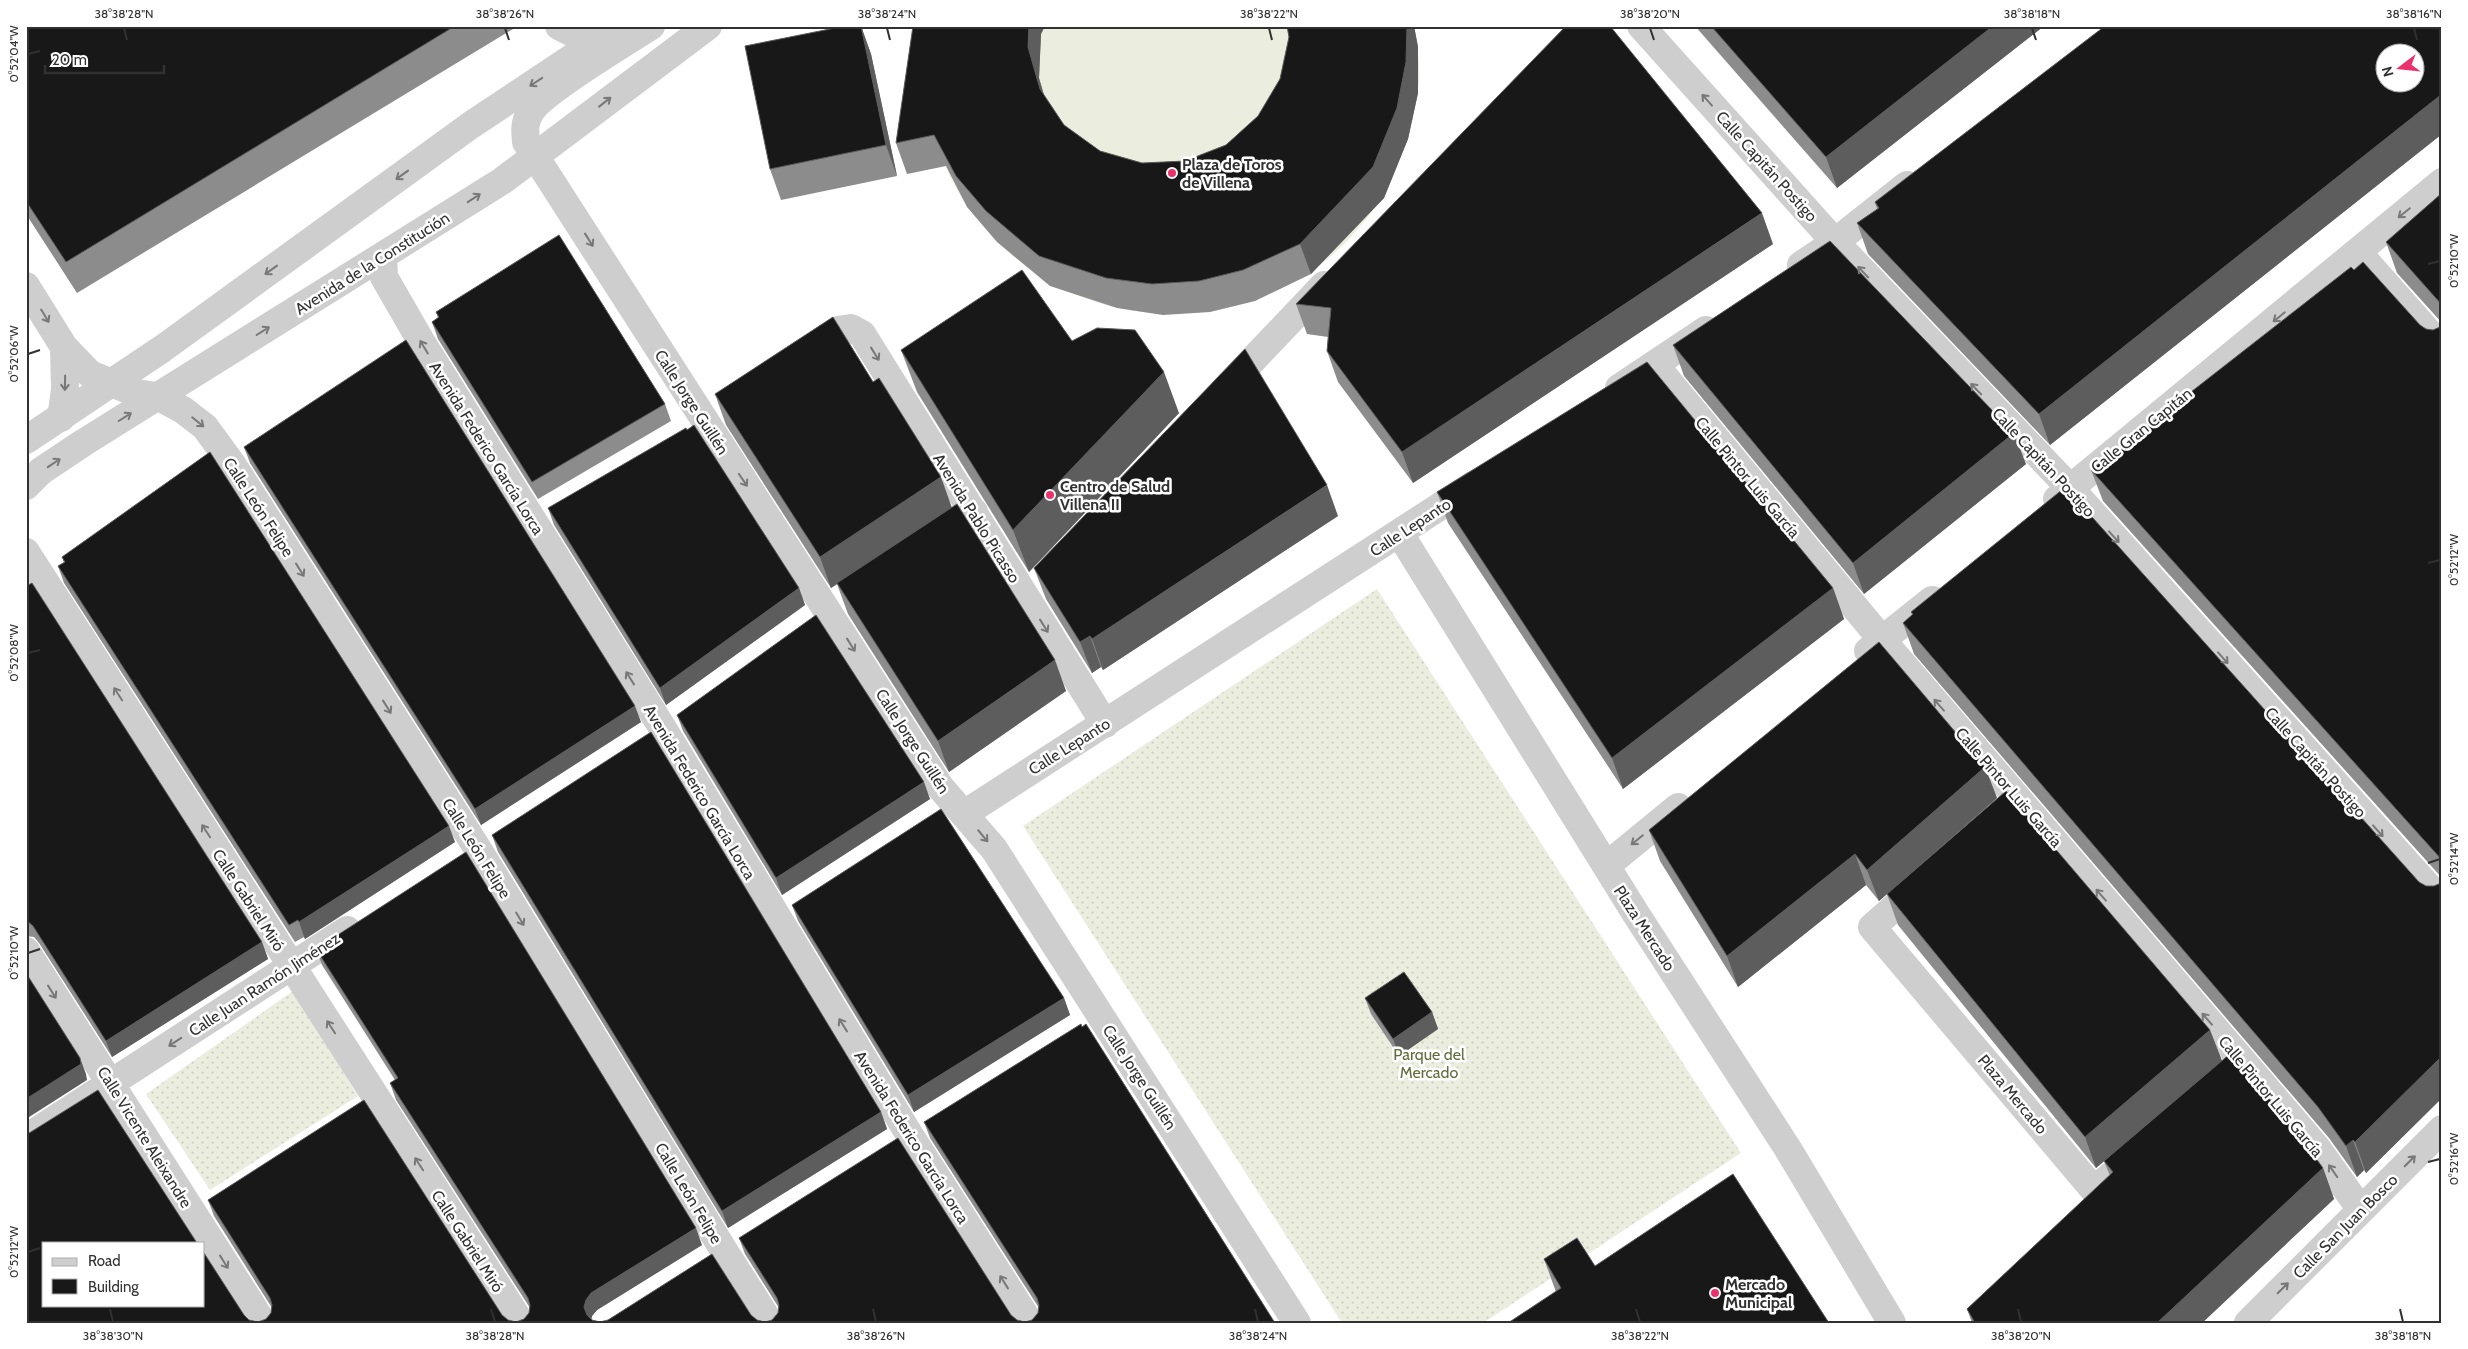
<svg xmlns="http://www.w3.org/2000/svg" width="2468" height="1349" viewBox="0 0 2468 1349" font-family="Cabin,sans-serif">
<defs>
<pattern id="grass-dots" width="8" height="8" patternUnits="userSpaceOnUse" patternTransform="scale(1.25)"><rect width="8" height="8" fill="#ebeedf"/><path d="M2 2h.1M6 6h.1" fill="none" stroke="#cacdc0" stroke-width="1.8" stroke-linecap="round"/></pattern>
</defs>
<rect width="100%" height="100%" fill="#fff"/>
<path fill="url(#grass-dots)" d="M1377,589L1741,1153L1483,1323H1342L1023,826Z
M293,991L358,1096L210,1190L146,1094Z"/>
<path fill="#ebeedf" d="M929,26H1414C1418,47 1422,74 1417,95C1414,110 1408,125 1403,140C1399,153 1397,168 1391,181C1382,201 1365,221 1351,237C1252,343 1079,339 985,228C970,210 955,190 946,167C942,156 942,141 941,129C937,95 933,60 929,26Z"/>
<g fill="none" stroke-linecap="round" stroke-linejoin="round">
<path stroke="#cecece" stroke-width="26" d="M2358,251L2442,346"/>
<path stroke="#cecece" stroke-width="28" d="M559,26L582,38L598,41
M651,26C628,41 540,93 530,113C524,123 525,131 526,142L941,788L994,849L1297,1323
M1641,26L1835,242L2070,488L2442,902
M383,257L384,277L422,343L662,727L909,1134L1030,1323
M1801,265L1835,242L1907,185
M26,286L64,347L90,374L136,393L157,396L183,410L205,427L232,464L476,846L723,1249L770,1323
M810,349L838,330L851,328L862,334L1105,724
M1655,365L1882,640L2317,1148L2361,1210
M1226,388L1324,285
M1619,388L1706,330
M61,418L65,390L64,347
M2057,499L2442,182
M1400,534L1636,914L1788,1149L1892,1323
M936,537L974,512
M26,552L521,1323
M1868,651L1932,600
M964,814L1473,485
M1606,866L1678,807
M1920,885L1872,927L2094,1190L2132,1158
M26,951L263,1323
M26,1138L347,930
M2248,1323L2442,1129"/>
<path stroke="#cecece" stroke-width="28" d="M26,440L162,349L471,125L620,26
M26,486L41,471L83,443L502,181L708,26"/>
</g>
<path fill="#8c8c8c" d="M26,26H518L77,293L26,214Z
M845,26H861L871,54L897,176L781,200L770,169Z
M913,26H1045L1041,34L1039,78L1044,95L1064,125L1100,151L1142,163L1185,161L1226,145L1258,116L1280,79L1289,37L1287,26H1414L1418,47V93L1408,139L1384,198L1311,274L1255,301L1210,312L1163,315L1117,308L1050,286L997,242L967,207L946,166L907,174L896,143Z
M1695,26H2044L1837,188Z
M2442,26V134L2050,445L1868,254L1857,223L1877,209L1875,202Z
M2442,193V323L2397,273L2386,242Z
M1773,244L1413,483L1338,382L1327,351L1328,337L1307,334L1296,304Z
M2354,270L2420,325L2426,329L2433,330L2440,327L2442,324V878L2103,501L2091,470Z
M436,312L665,404L671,421L538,499L438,339L432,322L438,318Z
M1072,341L1179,413L1029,572L917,392L901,350Z
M1673,345L2026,464L1864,594L1684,376Z
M715,394L952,507L1066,691L949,772L848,614L837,584L831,588L726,425Z
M687,430L799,588L805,605L666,705L554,525L548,508Z
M244,447L641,722L481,825L250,463Z
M1437,492L1833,588L1844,619L1623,789L1448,523Z
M1338,516L1103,670L1101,667L1092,673L1046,599L1034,568Z
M62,557L455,842L305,939L304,937L295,942L64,583L58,566L64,563Z
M26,586L262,942L268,959L112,1057L39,943L34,937L26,936Z
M1911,612L2426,886H2434L2441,883L2442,882V1098L2366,1173L2364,1170L2357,1177L2329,1138L1914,654L1903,623L1912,615Z
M677,715L930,799L782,895L683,731Z
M1985,767L1997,798L1879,901L1866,885L1738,987L1660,861L1649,830Z
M492,835L881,1112L887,1129L728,1228L498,852Z
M1887,894L2210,1030L2222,1061L2096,1168L1898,925Z
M792,905L1064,998L1070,1015L914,1112L798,921Z
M316,949L702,1245L597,1310L592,1316L591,1319L592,1320L600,1322L751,1315L757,1320L765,1322L772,1320L778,1313L779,1308L745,1254L739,1238L1011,1315L1017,1320L1025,1322L1032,1320L1038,1313L1039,1308L930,1138L924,1122L1275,1323H26L244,1315L249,1320L258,1322L266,1319L271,1313L272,1308L214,1216L208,1200L502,1315L508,1320L516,1322L524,1319L529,1313L530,1308L396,1100L390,1083L395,1080L322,965Z
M1365,998L1432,1012L1438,1029L1399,1056L1371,1014Z
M2104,1161L2323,1168L2334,1199L2202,1323H1972L1967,1309L2110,1176Z
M1544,1259L1595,1266L1556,1292Z"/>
<path fill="#5d5d5d" d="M861,26L871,54L897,176L886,145Z
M1029,26H1045L1041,34L1039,78L1051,120L1040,89L1028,47Z
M1407,26H1414L1418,47V93L1408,139L1384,198L1311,274L1300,244Z
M1993,26H2044L1837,188L1826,157Z
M2442,94V134L2050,445L2039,414Z
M1762,213L1773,244L1413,483L1402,452Z
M1164,372L1179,413L1029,572L1013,530Z
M2014,433L2026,464L1864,594L1853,563Z
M941,477L952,508L831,588L820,557Z
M1327,485L1338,516L1103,670L1092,639Z
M799,588L805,605L666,705L660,688Z
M1833,588L1844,619L1623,789L1612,758Z
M1090,636L1101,667L1092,673L1080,642Z
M1055,660L1066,691L949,772L938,741Z
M635,706L641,722L481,825L475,809Z
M1985,767L1997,798L1879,901L1867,870Z
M924,782L930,799L782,895L776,878Z
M449,826L455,842L305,939L299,922Z
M1855,854L1866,885L1738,987L1727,956Z
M262,942L268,959L112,1057L106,1041Z
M1064,998L1070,1015L914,1112L908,1095Z
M1432,1012L1438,1029L1399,1056L1393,1039Z
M2210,1030L2222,1061L2096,1168L2085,1137Z
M2442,1056V1098L2366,1173L2355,1142Z
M80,1058L86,1074L87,1080L26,1119V1099Z
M881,1112L887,1129L728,1228L722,1211Z
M2353,1140L2364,1170L2357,1177L2346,1146Z
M2323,1168L2334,1199L2202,1323H2157Z
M696,1228L702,1245L597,1310L592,1316L591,1323H590L584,1307L586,1300L591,1293Z"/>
<path fill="#181818" stroke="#5d5d5d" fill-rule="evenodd" d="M26,26H455L66,262L26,201Z
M845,26H861L886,145L770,169L745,46Z
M913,26H1029L1028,47L1040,89L1064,125L1100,151L1142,163L1185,161L1226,145L1258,116L1280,79L1289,37L1287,26H1407L1406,62L1397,108L1373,167L1300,244L1243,270L1199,281L1152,284L1106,278L1039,256L986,211L956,176L934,135L896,143Z
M1566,26H1610L1762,213L1402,452L1327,351L1331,308L1296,304Z
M1711,26H1993L1826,157Z
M2105,26H2442V94L2039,414L1857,223L1879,208L1875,202ZM2386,52H2416V82H2386Z
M2442,193V305L2386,242Z
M559,235L665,404L532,482L432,322L439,317L436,312Z
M1830,241L2014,433L1853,563L1673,345Z
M2363,262L2420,325L2426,329L2433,330L2440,327L2442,324V860L2091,470L2351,267L2354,270Z
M1022,270L1072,341L1097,328L1135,330L1164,372L1013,530L901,350Z
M833,317L873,382L879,378L941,477L820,557L715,394Z
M406,340L635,706L475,809L244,447Z
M1245,349L1327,485L1092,639L1090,636L1080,642L1034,568Z
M1647,362L1833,588L1612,758L1437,492Z
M694,425L799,588L660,688L548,508L686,428L687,430Z
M210,452L449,826L299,922L298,920L289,925L58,566L65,562L62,557Z
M2063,489L2064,491L2067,489L2419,882L2426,886H2434L2441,883L2442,882V1056L2355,1142L2353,1140L2346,1146L2318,1107L1903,623L1913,614L1911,612Z
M957,504L1055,660L938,741L837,583Z
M32,583L262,942L106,1041L33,926L26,920V586Z
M816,615L924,782L776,878L677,715Z
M1879,642L1985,767L1867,870L1855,854L1727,956L1649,830Z
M651,732L881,1112L722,1211L492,835Z
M2006,791L2210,1030L2085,1137L1887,894Z
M941,809L1064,998L908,1095L792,905Z
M466,852L696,1228L591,1293L586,1300L584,1307L587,1315L592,1320L600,1322L608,1320L712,1254L751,1315L757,1320L765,1322L772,1320L778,1313L779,1305L777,1298L739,1238L898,1138L1011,1315L1017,1320L1025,1322L1032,1320L1038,1313L1039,1305L1037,1298L924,1122L1081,1024L1082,1027L1086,1024L1275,1323H26V1135L98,1090L197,1243H44V1305H204V1253L244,1315L249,1320L258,1322L266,1319L271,1313L272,1305L270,1298L208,1200L364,1100L502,1315L508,1320L516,1322L524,1319L529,1313L530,1305L528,1298L390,1083L398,1078L316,949Z
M1404,972L1432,1012L1393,1039L1365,998Z
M26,973L80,1058L81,1064L26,1099Z
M2231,1053L2293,1127L2323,1168L2157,1323H1975L1967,1309L2113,1172L2104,1161Z
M1733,1174L1829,1323H1508L1561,1288L1544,1259L1577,1238L1595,1266Z"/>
<defs><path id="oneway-shaft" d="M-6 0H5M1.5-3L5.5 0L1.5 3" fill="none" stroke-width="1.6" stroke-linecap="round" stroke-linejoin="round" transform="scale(1.25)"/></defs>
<g stroke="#787878">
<use href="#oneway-shaft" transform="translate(536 82) rotate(146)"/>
<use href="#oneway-shaft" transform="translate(1707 100) rotate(-132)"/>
<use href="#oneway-shaft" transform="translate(605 102) rotate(-38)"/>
<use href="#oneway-shaft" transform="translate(402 175) rotate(144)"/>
<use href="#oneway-shaft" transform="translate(474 198) rotate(-33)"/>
<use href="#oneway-shaft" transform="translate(2404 213) rotate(141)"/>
<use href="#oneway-shaft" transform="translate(589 240) rotate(58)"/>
<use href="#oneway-shaft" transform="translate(271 270) rotate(144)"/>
<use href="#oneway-shaft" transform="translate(1863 272) rotate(-134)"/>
<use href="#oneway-shaft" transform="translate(45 316) rotate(59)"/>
<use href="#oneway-shaft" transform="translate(2279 317) rotate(141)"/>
<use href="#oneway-shaft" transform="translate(263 331) rotate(-32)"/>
<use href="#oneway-shaft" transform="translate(424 347) rotate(-121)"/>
<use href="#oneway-shaft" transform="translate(875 354) rotate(58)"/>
<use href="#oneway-shaft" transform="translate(65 383) rotate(91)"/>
<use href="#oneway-shaft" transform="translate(1976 389) rotate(-134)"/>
<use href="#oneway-shaft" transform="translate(125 417) rotate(-32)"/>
<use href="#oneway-shaft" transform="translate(198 422) rotate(39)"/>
<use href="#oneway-shaft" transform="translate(54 463) rotate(-34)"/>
<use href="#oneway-shaft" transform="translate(743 480) rotate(56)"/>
<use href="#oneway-shaft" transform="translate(2114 537) rotate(48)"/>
<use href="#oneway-shaft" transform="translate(300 570) rotate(58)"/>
<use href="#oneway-shaft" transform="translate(1044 626) rotate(58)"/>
<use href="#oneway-shaft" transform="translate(851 645) rotate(58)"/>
<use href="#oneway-shaft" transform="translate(2223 658) rotate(48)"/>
<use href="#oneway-shaft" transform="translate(630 678) rotate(-122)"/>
<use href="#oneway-shaft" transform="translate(118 694) rotate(-123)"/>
<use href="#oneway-shaft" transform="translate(1939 705) rotate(-131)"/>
<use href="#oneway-shaft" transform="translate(387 707) rotate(58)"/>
<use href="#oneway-shaft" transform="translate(206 831) rotate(-123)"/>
<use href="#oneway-shaft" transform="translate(2378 831) rotate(48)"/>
<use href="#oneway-shaft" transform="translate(983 836) rotate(50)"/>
<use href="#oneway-shaft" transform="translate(1637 840) rotate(141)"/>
<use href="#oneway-shaft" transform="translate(2101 895) rotate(-131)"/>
<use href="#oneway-shaft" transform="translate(520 919) rotate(59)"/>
<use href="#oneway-shaft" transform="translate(52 992) rotate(58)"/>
<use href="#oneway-shaft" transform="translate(2207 1019) rotate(-131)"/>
<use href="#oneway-shaft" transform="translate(843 1025) rotate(-122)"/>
<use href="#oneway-shaft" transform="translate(331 1027) rotate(-123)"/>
<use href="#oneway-shaft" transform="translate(175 1042) rotate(147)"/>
<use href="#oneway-shaft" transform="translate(2410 1161) rotate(-45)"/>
<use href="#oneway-shaft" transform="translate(419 1164) rotate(-123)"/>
<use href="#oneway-shaft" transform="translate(2333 1171) rotate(-125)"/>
<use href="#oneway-shaft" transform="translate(224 1262) rotate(58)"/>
<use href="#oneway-shaft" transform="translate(1004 1282) rotate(-122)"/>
<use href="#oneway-shaft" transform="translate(2283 1288) rotate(-45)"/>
</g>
<path fill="none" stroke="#313131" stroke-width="2" d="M124,28L127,40M505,28L509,40M887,28L890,40M1269,28L1272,40M1650,28L1654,40M2032,28L2036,40M2414,28L2417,40M28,54L40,51M2428,264L2440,261M28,354L40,350M2428,563L2440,560M28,653L40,650M2428,863L2440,859M28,953L40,949M2428,1162L2440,1159M28,1252L40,1248M110,1309L113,1322M491,1309L495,1322M873,1309L876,1322M1255,1309L1258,1322M1636,1309L1640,1322M2018,1309L2021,1322M2400,1309L2403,1322"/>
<g fill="#ea316d" stroke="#fff" stroke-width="2">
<circle cx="1172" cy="173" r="5"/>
<circle cx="1050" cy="495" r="5"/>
<circle cx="1715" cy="1293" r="5"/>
</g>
<g text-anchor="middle" stroke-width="5" stroke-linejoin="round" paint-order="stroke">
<g font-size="16" font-weight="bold" fill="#313131" stroke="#fff" text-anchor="start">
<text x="1182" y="170">Plaza de Toros<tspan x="1182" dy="18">de Villena</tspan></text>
<text x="1060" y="492">Centro de Salud<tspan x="1060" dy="18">Villena II</tspan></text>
<text x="1725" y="1290">Mercado<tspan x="1725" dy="18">Municipal</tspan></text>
</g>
<g font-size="16" fill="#313131" stroke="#fff">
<text transform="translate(1767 166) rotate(48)" y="6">Calle Capitán Postigo</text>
<text transform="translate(372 263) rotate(-32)" y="6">Avenida de la Constitución</text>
<text transform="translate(692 402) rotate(57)" y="6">Calle Jorge Guillén</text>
<text transform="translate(2141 430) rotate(-39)" y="6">Calle Gran Capitán</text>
<text transform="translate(487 448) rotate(58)" y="6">Avenida Federico García Lorca</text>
<text transform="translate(2044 462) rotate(47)" y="6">Calle Capitán Postigo</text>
<text transform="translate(1748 477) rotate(50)" y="6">Calle Pintor Luis García</text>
<text transform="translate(259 507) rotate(57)" y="6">Calle León Felipe</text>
<text transform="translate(977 518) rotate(58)" y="6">Avenida Pablo Picasso</text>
<text transform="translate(1410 527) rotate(-33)" y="6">Calle Lepanto</text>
<text transform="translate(913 741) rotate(57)" y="6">Calle Jorge Guillén</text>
<text transform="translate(1069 746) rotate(-32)" y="6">Calle Lepanto</text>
<text transform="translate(2316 762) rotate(48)" y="6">Calle Capitán Postigo</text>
<text transform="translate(2009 787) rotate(49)" y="6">Calle Pintor Luis García</text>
<text transform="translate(700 792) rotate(59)" y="6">Avenida Federico García Lorca</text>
<text transform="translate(477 848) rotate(58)" y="6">Calle León Felipe</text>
<text transform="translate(249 900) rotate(57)" y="6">Calle Gabriel Miró</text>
<text transform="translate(1645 928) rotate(57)" y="6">Plaza Mercado</text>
<text transform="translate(264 984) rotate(-33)" y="6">Calle Juan Ramón Jiménez</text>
<text transform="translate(1140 1077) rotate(57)" y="6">Calle Jorge Guillén</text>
<text transform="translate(2013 1094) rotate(50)" y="6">Plaza Mercado</text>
<text transform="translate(2271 1096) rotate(50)" y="6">Calle Pintor Luis García</text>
<text transform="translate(145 1137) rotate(58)" y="6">Calle Vicente Aleixandre</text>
<text transform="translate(912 1137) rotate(58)" y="6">Avenida Federico García Lorca</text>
<text transform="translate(689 1193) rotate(59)" y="6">Calle León Felipe</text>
<text transform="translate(2345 1226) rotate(-45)" y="6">Calle San Juan Bosco</text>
<text transform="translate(468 1241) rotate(57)" y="6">Calle Gabriel Miró</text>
</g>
<g font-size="16" fill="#606e3c" stroke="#fff">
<text x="1429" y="1060">Parque del<tspan x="1429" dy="18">Mercado</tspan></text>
</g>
</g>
<rect width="2468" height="1349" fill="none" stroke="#ffffff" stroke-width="55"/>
<rect x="42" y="1242" width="162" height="65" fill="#ffffff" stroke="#adadad"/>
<rect x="52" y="1258" width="25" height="8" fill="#cecece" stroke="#adadad"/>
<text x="88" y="1266" font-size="15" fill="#313131">Road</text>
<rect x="52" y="1279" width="25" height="15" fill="#181818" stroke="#adadad"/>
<text x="88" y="1292" font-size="15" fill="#313131">Building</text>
<g transform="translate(2400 68) rotate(254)"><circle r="24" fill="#ffffff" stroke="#adadad"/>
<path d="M0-4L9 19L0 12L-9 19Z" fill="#ea316d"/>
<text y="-8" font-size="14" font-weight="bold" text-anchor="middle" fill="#313131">N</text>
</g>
<path d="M45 65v8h119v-8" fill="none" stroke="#313131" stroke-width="2.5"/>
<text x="52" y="65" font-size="15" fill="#313131" stroke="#ffffff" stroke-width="4" paint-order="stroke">20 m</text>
<rect x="28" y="28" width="2412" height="1294" fill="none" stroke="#313131" stroke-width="2"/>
<g font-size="12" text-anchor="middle" fill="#313131">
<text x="124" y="18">38°38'28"N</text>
<text x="505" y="18">38°38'26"N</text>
<text x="887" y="18">38°38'24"N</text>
<text x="1269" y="18">38°38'22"N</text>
<text x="1650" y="18">38°38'20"N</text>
<text x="2032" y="18">38°38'18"N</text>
<text x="2414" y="18">38°38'16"N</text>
<text transform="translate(14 54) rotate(-90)" y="4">0°52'04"W</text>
<text transform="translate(2454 261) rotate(-90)" y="4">0°52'10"W</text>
<text transform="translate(14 354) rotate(-90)" y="4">0°52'06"W</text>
<text transform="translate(2454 560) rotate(-90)" y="4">0°52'12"W</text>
<text transform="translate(14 653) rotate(-90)" y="4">0°52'08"W</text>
<text transform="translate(2454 859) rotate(-90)" y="4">0°52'14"W</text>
<text transform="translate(14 953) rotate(-90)" y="4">0°52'10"W</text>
<text transform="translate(2454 1159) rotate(-90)" y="4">0°52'16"W</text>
<text transform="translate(14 1252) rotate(-90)" y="4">0°52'12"W</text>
<text x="113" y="1340">38°38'30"N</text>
<text x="495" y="1340">38°38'28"N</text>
<text x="876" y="1340">38°38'26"N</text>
<text x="1258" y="1340">38°38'24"N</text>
<text x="1640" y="1340">38°38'22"N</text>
<text x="2021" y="1340">38°38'20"N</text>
<text x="2403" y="1340">38°38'18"N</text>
</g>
</svg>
